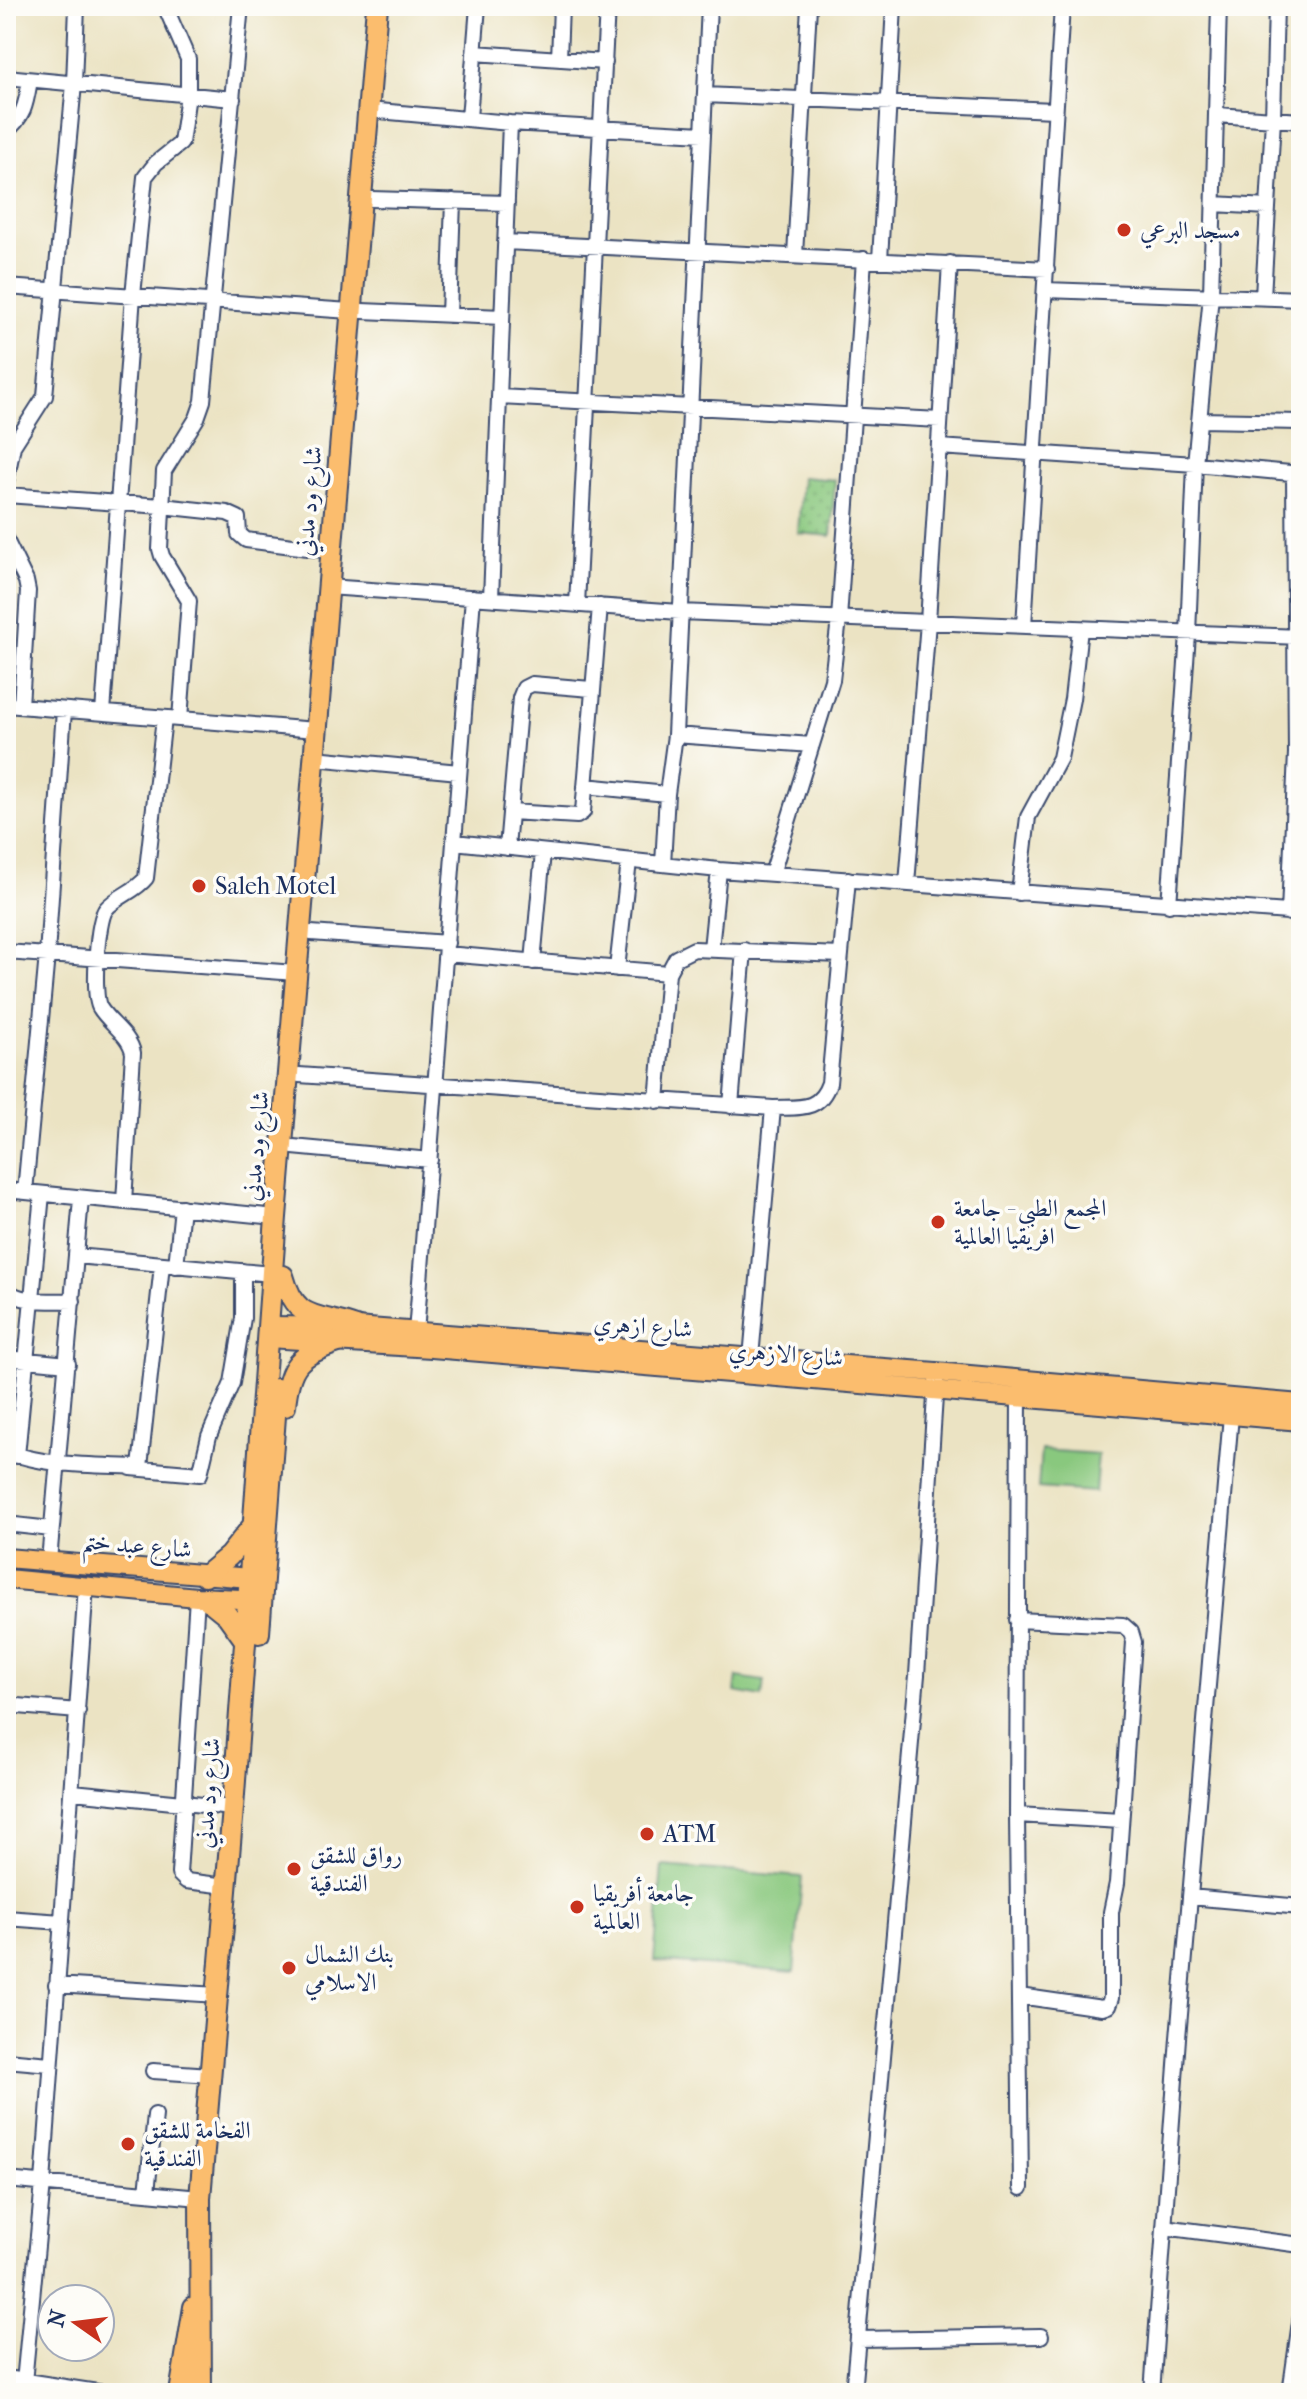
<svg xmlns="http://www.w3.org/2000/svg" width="1307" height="2399" viewBox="0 0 1307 2399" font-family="'IM FELL French Canon',Amiri,serif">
<defs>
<pattern id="grass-dots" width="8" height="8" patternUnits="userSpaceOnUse" patternTransform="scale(2)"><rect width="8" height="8" fill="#89c87e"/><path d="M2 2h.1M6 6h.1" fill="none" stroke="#6fa36a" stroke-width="1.8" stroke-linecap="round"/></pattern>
</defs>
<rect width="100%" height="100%" fill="#fdfcf7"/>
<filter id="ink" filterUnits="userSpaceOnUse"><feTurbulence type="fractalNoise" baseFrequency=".0125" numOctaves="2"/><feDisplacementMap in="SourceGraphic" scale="16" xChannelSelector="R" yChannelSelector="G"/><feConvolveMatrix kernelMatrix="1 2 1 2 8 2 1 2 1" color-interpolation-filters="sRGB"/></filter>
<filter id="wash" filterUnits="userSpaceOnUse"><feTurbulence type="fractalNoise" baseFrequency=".006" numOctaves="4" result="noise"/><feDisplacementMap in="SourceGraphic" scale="32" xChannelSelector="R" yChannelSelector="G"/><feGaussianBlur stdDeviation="1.8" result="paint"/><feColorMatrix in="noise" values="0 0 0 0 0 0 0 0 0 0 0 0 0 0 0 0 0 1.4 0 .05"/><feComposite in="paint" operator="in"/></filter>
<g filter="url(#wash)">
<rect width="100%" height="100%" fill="#ebe3c3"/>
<path fill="url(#grass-dots)" stroke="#527c6e" stroke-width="2" d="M802,477L835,480L831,536L798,533Z"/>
<path fill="#89c87e" stroke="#527c6e" stroke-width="2" d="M1041,1450L1098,1454L1095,1492L1038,1488Z
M737,1677L764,1681L762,1697L735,1692Z
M662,1866L802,1877L794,1972L654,1961Z"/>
</g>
<g filter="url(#ink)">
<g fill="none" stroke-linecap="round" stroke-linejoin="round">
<g stroke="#3a4a6d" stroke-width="18">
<path id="minor" d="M474,53L605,62
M559,59L561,6
M6,77L233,99
M705,95L1055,110
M379,111L510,123L703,134
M1217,115L1301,121
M469,118L478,6
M6,131C25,116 26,103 30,80
M371,199L507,203
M1214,204L1268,207
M505,242L1047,269
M795,255L809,6
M880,260L894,6
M6,287L350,311
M1045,290L1301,299
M1263,297L1273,119L1276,6
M362,311L502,317
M449,315L453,201
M499,397L940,420
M1199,420L1301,422
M939,447L1195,464L1301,474
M6,482L13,446L45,396L74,84L77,6
M6,495L162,506L227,513L238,518L239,534L246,540L331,551
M6,540L26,581L28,591L21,706
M328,587L680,612L1301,637
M491,598L510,123
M577,605L607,6
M1024,626L1062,6
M6,705L316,730
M103,713L133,295L145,177L156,163L181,143L188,95V59L165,6
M180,719L189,601L162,556L160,549L164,471L197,418L203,401L241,6
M675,735L812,745
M325,759L459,772
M585,786L667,794
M510,812L577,816L583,812L600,606
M454,842L719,870L1301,913
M507,848L520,698L524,688L532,684L591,689
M663,864L667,794L675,735L709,6
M772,874L832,680L839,619L864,259
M907,884L928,622L950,263
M1019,893L1028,817L1060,758L1072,699L1080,629
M1169,905L1188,634L1195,464L1211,295L1219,6
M1289,913L1296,753L1294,474
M311,933L447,943
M711,949L719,870
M6,952L296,973
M446,954L668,973
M533,962L543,852
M617,969L629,861
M299,1075L773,1108
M657,1101L668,973L676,958L694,949L841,955
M731,1106L744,950
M293,1147L430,1160
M6,1190L276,1217
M25,1192L47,955L64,710
M124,1202L133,1053C130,1035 109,1023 100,1008C92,996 97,920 106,909C117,896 135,892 146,878L164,718
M76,1256L272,1274
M176,1266L182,1207
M6,1290C22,1304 53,1300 73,1301
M416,1333L473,597
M6,1358L68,1364
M751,1358L773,1108C799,1107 819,1112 829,1083L848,879
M1019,1396L1017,1815L1021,2188
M6,1450C39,1467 102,1465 140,1467L162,1265
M17,1456L42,1194
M131,1468L200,1474L209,1436L232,1383L243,1318V1271
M6,1524L51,1529
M49,1561L81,1199
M197,1597L179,1874L186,1881L227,1886
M1017,1620L1123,1625L1131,1632L1134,1642L1117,1883L1111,1912V1998L1108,2006L1102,2008L1019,1996
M6,1705L78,1711
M73,1792L233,1808
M1017,1815L1121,1821
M1190,1897L1301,1907
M6,1918L62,1922
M56,1985L218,1995
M6,2060L50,2064
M153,2071L211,2075
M6,2180L200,2198
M147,2192L155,2115
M1164,2227L1301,2245
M858,2339L1041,2336
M6,2378L104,2393
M23,2393L43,2183L86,1586
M853,2393L917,1675L936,1381
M1152,2393L1178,2038L1231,1415
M1290,2393L1301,2315"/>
</g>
<g stroke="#3a4a6d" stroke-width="22">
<path id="major" d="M269,1326L356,1327L936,1372L1301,1404
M268,1338L432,1348L1301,1421
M6,1558L262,1579
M6,1579L197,1597L262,1600"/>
</g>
<g stroke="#3a4a6d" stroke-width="24">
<path id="highway" d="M283,1276C296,1323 316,1313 356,1327
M285,1406C289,1364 299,1355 338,1342
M205,1576L229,1556L252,1527
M206,1598L227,1615L245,1640
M259,1633L277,1389
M180,2393L194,2307
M201,2393L200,2198L233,1808L276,1217L377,6"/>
</g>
<use href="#minor" stroke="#fff" stroke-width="14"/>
<use href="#major" stroke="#fbbd6e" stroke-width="18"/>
<use href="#highway" stroke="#fbbd6e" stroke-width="20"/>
</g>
</g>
<g fill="#c8321e" stroke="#fdfcf7" stroke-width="3">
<circle cx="1124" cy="230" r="8"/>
<circle cx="199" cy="886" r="8"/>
<circle cx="938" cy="1222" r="8"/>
<circle cx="647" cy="1834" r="8"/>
<circle cx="294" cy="1869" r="8"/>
<circle cx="577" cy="1907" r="8"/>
<circle cx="289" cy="1968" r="8"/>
<circle cx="128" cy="2144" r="8"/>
</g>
<g text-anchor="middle" stroke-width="7" stroke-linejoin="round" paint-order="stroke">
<g font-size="24" fill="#1b2f5e" stroke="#fdfcf7" text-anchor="start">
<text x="1140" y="238">مسجد البرعي</text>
<text x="215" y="894">Saleh Motel</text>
<text x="954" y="1216">المجمع الطبي - جامعة<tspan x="954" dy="28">افريقيا العالمية</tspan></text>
<text x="663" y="1842">ATM</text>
<text x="310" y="1863">رواق للشقق<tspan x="310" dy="28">الفندقية</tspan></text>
<text x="593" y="1901">جامعة أفريقيا<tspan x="593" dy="28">العالمية</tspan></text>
<text x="305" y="1962">بنك الشمال<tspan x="305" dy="28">الاسلامي</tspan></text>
<text x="144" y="2138">الفخامة للشقق<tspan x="144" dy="28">الفندقية</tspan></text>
</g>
<g font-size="24" fill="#1b2f5e" stroke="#fdfcf7">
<text transform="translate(309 501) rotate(-85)" y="8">شارع ود مدني</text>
<text transform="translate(256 1146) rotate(-85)" y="8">شارع ود مدني</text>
<text transform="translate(643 1326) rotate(4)" y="8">شارع ازهري</text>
<text transform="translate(786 1354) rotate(4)" y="8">شارع الازهري</text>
<text transform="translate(137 1545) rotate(5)" y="8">شارع عبد ختم</text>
<text transform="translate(208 1793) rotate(-86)" y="8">شارع ود مدني</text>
</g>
</g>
<rect width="1307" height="2399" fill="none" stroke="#fdfcf7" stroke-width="32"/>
<g transform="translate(76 2323) rotate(284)"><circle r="38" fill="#fdfcf7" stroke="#a3aaba" stroke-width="2"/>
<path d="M0-6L14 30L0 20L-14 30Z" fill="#c8321e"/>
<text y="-12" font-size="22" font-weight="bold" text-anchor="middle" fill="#1b2f5e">N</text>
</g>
</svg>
